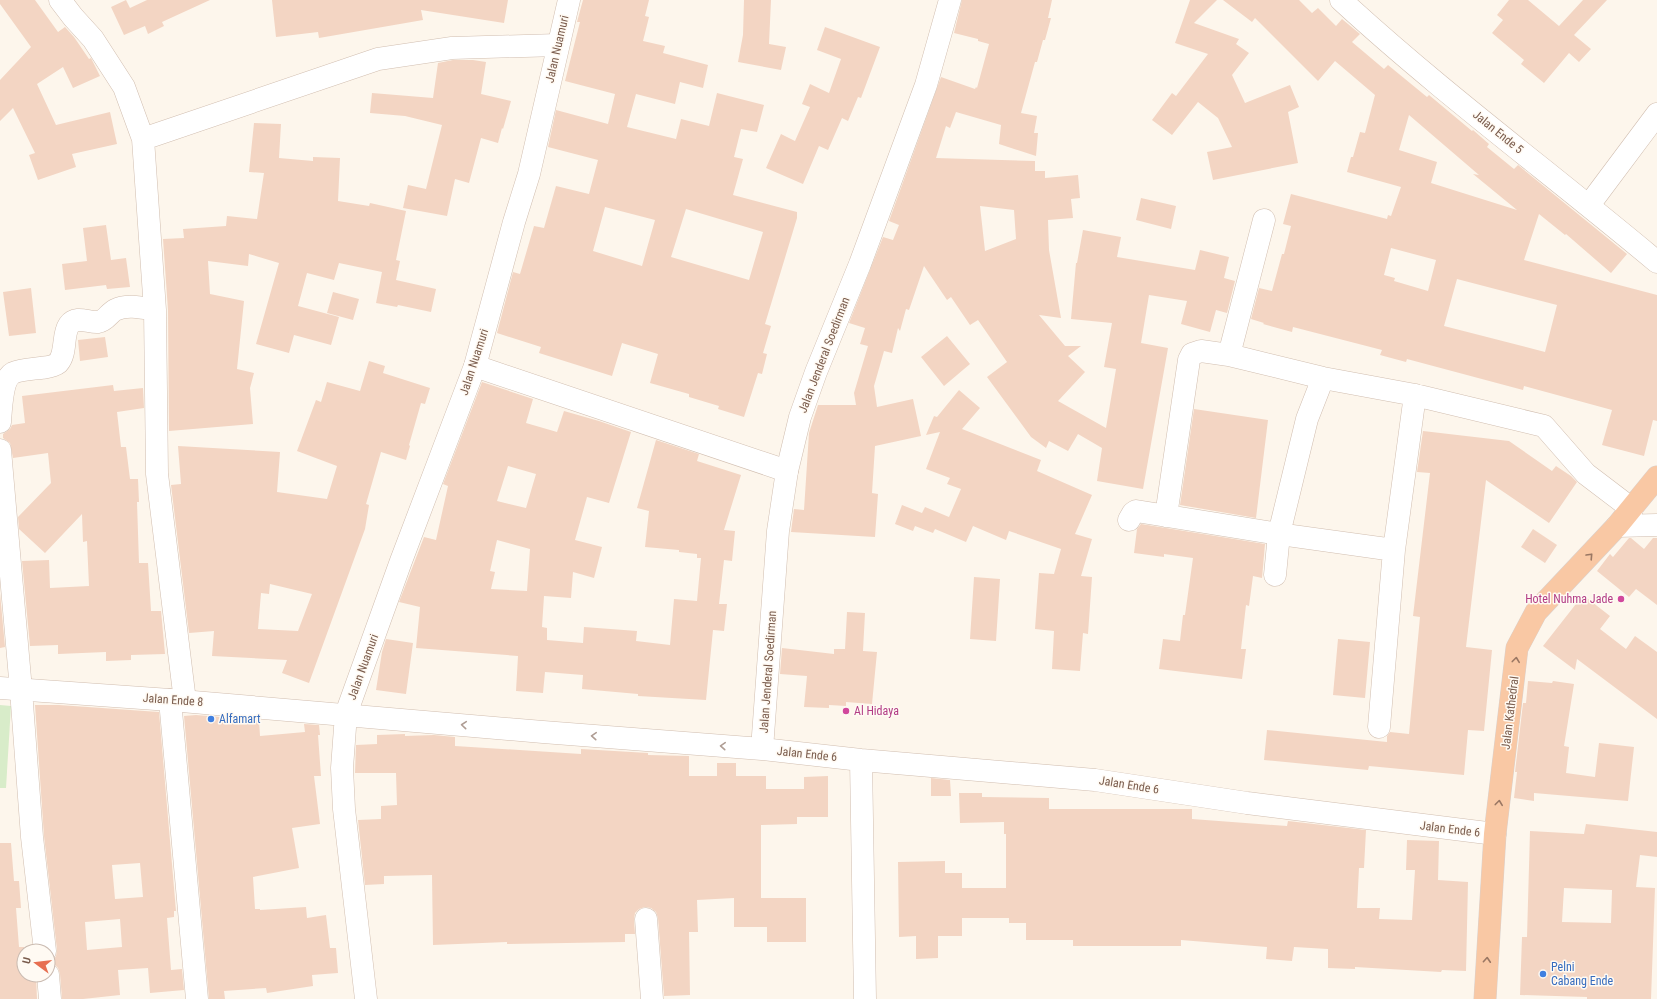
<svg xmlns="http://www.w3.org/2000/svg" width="1657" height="999" viewBox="0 0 1657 999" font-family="'Roboto Condensed',sans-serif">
<rect width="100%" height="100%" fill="#fdf6ec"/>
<path fill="#d8ecc9" d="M0,705L11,706L6,788H0Z"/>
<path fill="#f3d5c3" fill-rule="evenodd" d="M0,0H35L58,32L65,27L74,37L89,59L91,58L100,76L73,88L63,67L37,84L56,125L110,112L117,144L72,154L76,167L38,180L29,155L35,153L13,108L0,121V80L31,47L0,4Z
M126,0L130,8L147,0H210L162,22L164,26L148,34L145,26L124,35L111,7Z
M272,0H508L504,23L421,10L423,20L319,38L318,32L276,37Z
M583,0H649L645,16L649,17L643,41L665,46L663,53L708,65L703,88L680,82L675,104L636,94L627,127L676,139L681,119L709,126L717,93L764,105L757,132L741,129L734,157L743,159L733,195L797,212V218L765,324L771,326L763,353L767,354L762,374L758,373L744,417L718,409L719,406L689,397V394L650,383L658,354L622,343L612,376L539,353L541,347L497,333L513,272L520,274L534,226L544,228L556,186L589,194L598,160L548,147L556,110L608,124L615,94L565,81L580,22H577ZM605,207L655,220L642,266L593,251ZM686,209L763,232L749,280L671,257Z
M744,0H771L769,44L786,47L781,70L738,62L743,35Z
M962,0H1052L1048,18H1051L1045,40H1043L1037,62H1035L1021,113L1037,116L1034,133H1038L1036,156L999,144L1001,125L956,112L950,128L946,126L936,158L1035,161V171H1045V178L1078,175L1080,198L1071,199L1073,218L1048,220L1049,250L1061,318L1039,315L1065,346H1081L1068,356L1085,372L1058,401L1106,428L1116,369L1104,367L1112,323L1071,319L1076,263H1077L1083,230L1121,237L1117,257L1195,270L1200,250L1229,257L1224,278L1235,281L1227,313L1216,310L1210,332L1181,324L1187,301L1149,295L1141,343L1168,348L1143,489L1097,481L1102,448L1078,434L1068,451L1049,441L1046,448L1031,437L987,377L1007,362L978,320L970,325L951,297L947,300L924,266L909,310L906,309L900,331L898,328L892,353L884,351L874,386L877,407L913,399L921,436L875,446L872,493L878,494L875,537L791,532L794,509L804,510L809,433L818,405H856L854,393L868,346L860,344L865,328L849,323L883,237L893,240L899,225L889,221L941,77L975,89L976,87L977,88L989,44L978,41V39L954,33ZM980,206L1014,210L1016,239L985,251Z
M1190,0H1217L1194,23L1239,39L1236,44L1249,53L1232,75L1245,103L1290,85L1299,107L1288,112L1298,163L1213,180L1207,152L1232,147L1218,118L1198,102L1172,135L1152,120L1172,93L1176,96L1208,54L1175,43Z
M1223,0H1299L1312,13L1318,8L1336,26L1342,19L1360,34L1352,42L1384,69L1388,65L1427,97L1429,95L1472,131L1473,130L1489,144L1487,147L1514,169L1518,165L1627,254L1611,273L1566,234L1565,235L1539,214L1524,260L1657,295V421L1653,420L1644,456L1602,445L1612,410L1524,386L1523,390L1407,359L1406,362L1380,355L1382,350L1293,327L1292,332L1263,324L1264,323L1251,319L1259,288L1272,291L1282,254H1284L1291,226L1283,224L1291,194L1387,219L1388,215L1391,216L1401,187L1347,172L1351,157H1353L1360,132L1365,133L1375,95L1335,61L1318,81L1255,18L1252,22ZM1409,115L1479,175L1473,174L1517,210L1431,183L1437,162L1399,150ZM1391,248L1436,260L1428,291L1394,281L1395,278L1384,275ZM1457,279L1557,305L1545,352L1444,326Z
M1509,0H1528L1559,26L1583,0H1607L1574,35L1591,49L1579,62L1569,53L1544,83L1521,64L1524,60L1492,33L1503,20L1497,15Z
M825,27L880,47L861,98L858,97L848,121L842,118L828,150L819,146L803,184L766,168L781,134L795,141L810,107L802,104L810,84L829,93L841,59L817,50Z
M453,60H473L486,62L481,94L511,101L503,129L502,128L498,143L481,138L469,183L455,179L447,216L403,208L408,185L426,189L442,125L405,116L370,113L372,93L433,98L438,63Z
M254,123L281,124L279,158L313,161V157L340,158L338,201L369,206L370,203L406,211L396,260L400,261L396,280L436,289L431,312L398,305L397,307L376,303L382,272L339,263L334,280L307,273L298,306L339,317L331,345L294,335L289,353L256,344L279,263L249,254L248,266L208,261L210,294L244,301L237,369L254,373L250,388L253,424L169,431L168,310L163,239L184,238L183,229L226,226L227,216L257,219L264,173L249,172Z
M1141,198L1176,206L1171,229L1136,220Z
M106,225L111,260L126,258L130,287L107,289L106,285L65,290L62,264L87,261L83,228Z
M31,288L36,333L9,336L3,292Z
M333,292L359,299L353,320L327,313Z
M947,336L970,364L944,386L921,357Z
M105,337L108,357L80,361L78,340Z
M369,361L385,366L383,373L430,388L425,404L421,403L409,445L410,446L406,460L381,452L366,504L369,505L365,529L309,683L282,673L287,660L212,656L214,631L189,633L171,485L181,484L178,446L280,452L277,492L327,499L337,466L297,451L316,400L321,402L327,382L360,391ZM270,584L312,594L298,631L258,629L261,593L269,594Z
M482,382L533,399L526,423L557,432L564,411L599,421L631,432L609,503L587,497L575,540L602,547L594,578L573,572L571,598L544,596L542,627L547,628V640L583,643L584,627L637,631L636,641L670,645L674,599L697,601L701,558H697V554L679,552V550L645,547L649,511L637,508L656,440L699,454L697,461L741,475L724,530L735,531L732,561L724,560L719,604H727L724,631L713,630L706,700L638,696V694L582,689L583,675L545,672L543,693L516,691L518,656L416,648L420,607L399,602L424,537L436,540L448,486L443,484ZM508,466L536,474L526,508L497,501ZM497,540L530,549L527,591L491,589L495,572L490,571Z
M113,385L114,391L143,388L144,408L117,412L121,447H126L130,479H138L139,502H137L139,563H148L151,611H161L165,654L131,655V660L106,661V652L58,654V645L30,646L22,561L49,560L50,588L89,586L87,541L83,542L82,514L45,553L19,529L18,517L51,483L48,453L13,458L10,443L3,438V434L10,429L12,425L25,423L22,396Z
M959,390L980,408L962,429L1041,460L1037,471L1092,495L1075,534L1092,539L1081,576L1092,577L1088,634L1083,633L1080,671L1052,669L1054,631L1035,629L1039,573L1054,574L1061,549L1009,531L1006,540L973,526L966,542L935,529L933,533L915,526L913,531L895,524L902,505L922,513L925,507L949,517L961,489L947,484L950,478L926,469L940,432L926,435L934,416L937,417Z
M1194,409L1268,420L1256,518L1180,505Z
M1423,431L1509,441L1552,471L1556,466L1571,476L1577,482L1549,523L1486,480L1466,647L1492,650L1484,731L1468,730L1464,775L1369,766L1368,770L1264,760L1267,730L1387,742V736L1390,732L1409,734L1420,617L1413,616L1430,473L1417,472Z
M1141,524L1265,544L1262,578L1253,576L1249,606L1246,605L1241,649H1246L1242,679L1159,669L1163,639L1180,641L1183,615H1185L1193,558L1164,554V557L1134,553L1137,529Z
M1533,529L1557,545L1545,563L1521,547Z
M1629,538H1631L1644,549L1653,538H1657V605L1636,589L1629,597L1597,571L1610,554L1613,557Z
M974,577L1000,579L996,641L970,639Z
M0,593L5,647L0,648Z
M1583,595L1610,616L1600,629L1626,649L1635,636L1657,652V719L1577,659L1575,670L1543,646Z
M847,612L865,613L863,651L877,652L872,704L846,702V706L829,705V708L804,707L807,676L780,674L782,648L834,654V649H845Z
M386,639L413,643L406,694L376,690L382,652Z
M1338,639L1370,642L1365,698L1333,695Z
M1528,681L1552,683L1553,681L1574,684L1564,746L1569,747L1566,773L1595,777L1599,743L1634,747L1628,801L1534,793V801L1514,798L1517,772H1515L1523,703H1526Z
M35,705H59L159,712L176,911H174V917L167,918L171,970L182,969L184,990L150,993L148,968L118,970L120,995L83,999H62L60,974L58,968L54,964L48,963L53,961L56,956L57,950L44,836ZM140,863L143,897L115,899L112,865ZM120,919L122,947L87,950L85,922Z
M196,715L259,720L260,736L305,732L304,724L319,725L320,735H318L321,776H314L320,824L292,828L299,868L253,877L255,909H260V910L306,907L307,918L326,915L330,948H336L338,973L312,975L313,986L267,993L266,988L224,991L225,999H209L184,716Z
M405,734V736L434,735L455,737V746L581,754V749L648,753V755L689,756V776H717V763H736V776H766V789H804V777L828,776V817H797V824L761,825V898H806V942H767V927H734V898L697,900L698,932H689L690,995L664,996L658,918L656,912L651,908L645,907L639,909L635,913L634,920L635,934H625V942L507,944V942L433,945L432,875L384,876V884L365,885L358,820L381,819V806L397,805L396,773H355L356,745L377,744V735Z
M931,778L950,780L951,796H931Z
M959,793H982V797L1049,798V809H1192V819L1287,826L1288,821L1366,830L1364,868H1359L1357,908H1380L1379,919L1412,920L1415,870H1406L1407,840L1439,841L1438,880L1468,882L1466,971L1442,970L1441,972L1355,967V969L1328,968V949L1294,947L1292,961L1266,959L1267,947L1181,940V946H1073V940H1026V923H1009V918H962V936H938V958L916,959V936L899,937L898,862L945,861V873H962V888H1006V834H1004V822L960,823Z
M1586,824L1657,832V857L1640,855L1636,887L1655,888L1651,999H1587V997L1520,995L1522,937H1527L1530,831L1584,834ZM1564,888L1612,890L1611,923L1562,922Z
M0,843H11L14,881H19L21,908H16L19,947H24V950H32V951H24V975H36L37,999H0Z"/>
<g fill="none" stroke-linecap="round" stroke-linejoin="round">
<g stroke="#d1beb0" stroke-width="23">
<path id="minor" d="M60,0L73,17L93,39L124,87L143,139L155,310L157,474L185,701
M143,139L378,59L452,48L558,45
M1589,205L1657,114
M1229,355L1264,220
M475,366L787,471
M0,422C1,409 2,379 13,373C21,369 33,369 41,368C47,367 53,367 58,363C67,353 62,335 69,325C76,315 89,323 98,322C106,321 109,313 115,310C127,304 143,308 155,310
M0,450L21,690L32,837L45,951
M1166,516L1189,360L1192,354L1201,351L1229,355L1323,378L1415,395L1544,426L1586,474L1632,509
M1129,520L1133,513L1136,511L1279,534L1394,550
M1617,526L1657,525
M1275,575L1279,534L1297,460L1307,419L1323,378
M170,700L197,999
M1379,727L1394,550L1415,395
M646,919L652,999
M48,975L50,999"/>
</g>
<g stroke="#d1beb0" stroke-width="23">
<path id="tertiary" d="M1341,0C1442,93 1552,174 1657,262
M0,688L170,700L543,732L762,749L861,760L1095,780L1247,803L1495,834
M762,749L778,531L787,471L800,417L816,372L860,264L926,85L950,0
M861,760L865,999
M366,999L344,809L342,768L346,714L401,561L475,366L514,222L529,174L569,0"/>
</g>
<g stroke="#dad1cd" stroke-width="23">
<path id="trunk" d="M1485,999L1495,834L1517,648L1536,612L1617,526L1657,477"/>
</g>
<use href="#minor" stroke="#fff" stroke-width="22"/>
<use href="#tertiary" stroke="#fff" stroke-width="22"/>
<use href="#trunk" stroke="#f9c8a4" stroke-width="22"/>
</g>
<defs><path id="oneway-chevron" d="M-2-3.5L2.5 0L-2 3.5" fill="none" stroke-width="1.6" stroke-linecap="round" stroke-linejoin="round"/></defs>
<g stroke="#9a7763">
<use href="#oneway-chevron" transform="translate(1590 556) rotate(-47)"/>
<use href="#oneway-chevron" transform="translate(1516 660) rotate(-83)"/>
<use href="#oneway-chevron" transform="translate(1499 803) rotate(-83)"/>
<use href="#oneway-chevron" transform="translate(1487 960) rotate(-86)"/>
</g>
<g stroke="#af9d94">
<use href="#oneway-chevron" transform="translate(464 725) rotate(-175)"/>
<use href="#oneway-chevron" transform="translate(594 736) rotate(-176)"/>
<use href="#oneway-chevron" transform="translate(723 746) rotate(-176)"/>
</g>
<g fill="#d1479c" stroke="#fffaf3" stroke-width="1.5">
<circle cx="1621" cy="599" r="4"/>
<circle cx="846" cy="711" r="4"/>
</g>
<g fill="#3f7fe0" stroke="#fffaf3" stroke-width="1.5">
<circle cx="211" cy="719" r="4"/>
<circle cx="1543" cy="974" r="4"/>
</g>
<g text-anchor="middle" stroke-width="3" stroke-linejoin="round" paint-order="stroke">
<g font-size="12" fill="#7a5c4d" stroke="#fffaf3">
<text transform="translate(557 49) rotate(-77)" y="4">Jalan Nuamuri</text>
<text transform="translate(1498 132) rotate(39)" y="4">Jalan Ende 5</text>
<text transform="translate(824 355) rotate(-69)" y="4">Jalan Jenderal Soedirman</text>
<text transform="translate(474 362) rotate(-72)" y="4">Jalan Nuamuri</text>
<text transform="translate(363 667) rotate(-70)" y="4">Jalan Nuamuri</text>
<text transform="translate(768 672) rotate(-86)" y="4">Jalan Jenderal Soedirman</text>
<text transform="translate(173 700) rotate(4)" y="4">Jalan Ende 8</text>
<text transform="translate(1510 713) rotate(-83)" y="4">Jalan Kathedral</text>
<text transform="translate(807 754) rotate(6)" y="4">Jalan Ende 6</text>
<text transform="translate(1129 785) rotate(9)" y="4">Jalan Ende 6</text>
<text transform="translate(1450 829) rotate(7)" y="4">Jalan Ende 6</text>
</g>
<g font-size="12" fill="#b23c85" stroke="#fffaf3" text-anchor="end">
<text x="1613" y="603">Hotel Nuhma Jade</text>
<text x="854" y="715" text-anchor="start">Al Hidaya</text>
</g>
<g font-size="12" fill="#366cbe" stroke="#fffaf3" text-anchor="start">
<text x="219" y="723">Alfamart</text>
<text x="1551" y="971">Pelni<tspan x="1551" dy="14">Cabang Ende</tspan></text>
</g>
</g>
<g transform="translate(36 963) rotate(285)"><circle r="19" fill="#fffaf3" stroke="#cabbb1"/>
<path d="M0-3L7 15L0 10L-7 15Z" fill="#e76f51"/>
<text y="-6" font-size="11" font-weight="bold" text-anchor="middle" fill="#7a5c4d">U</text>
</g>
</svg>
